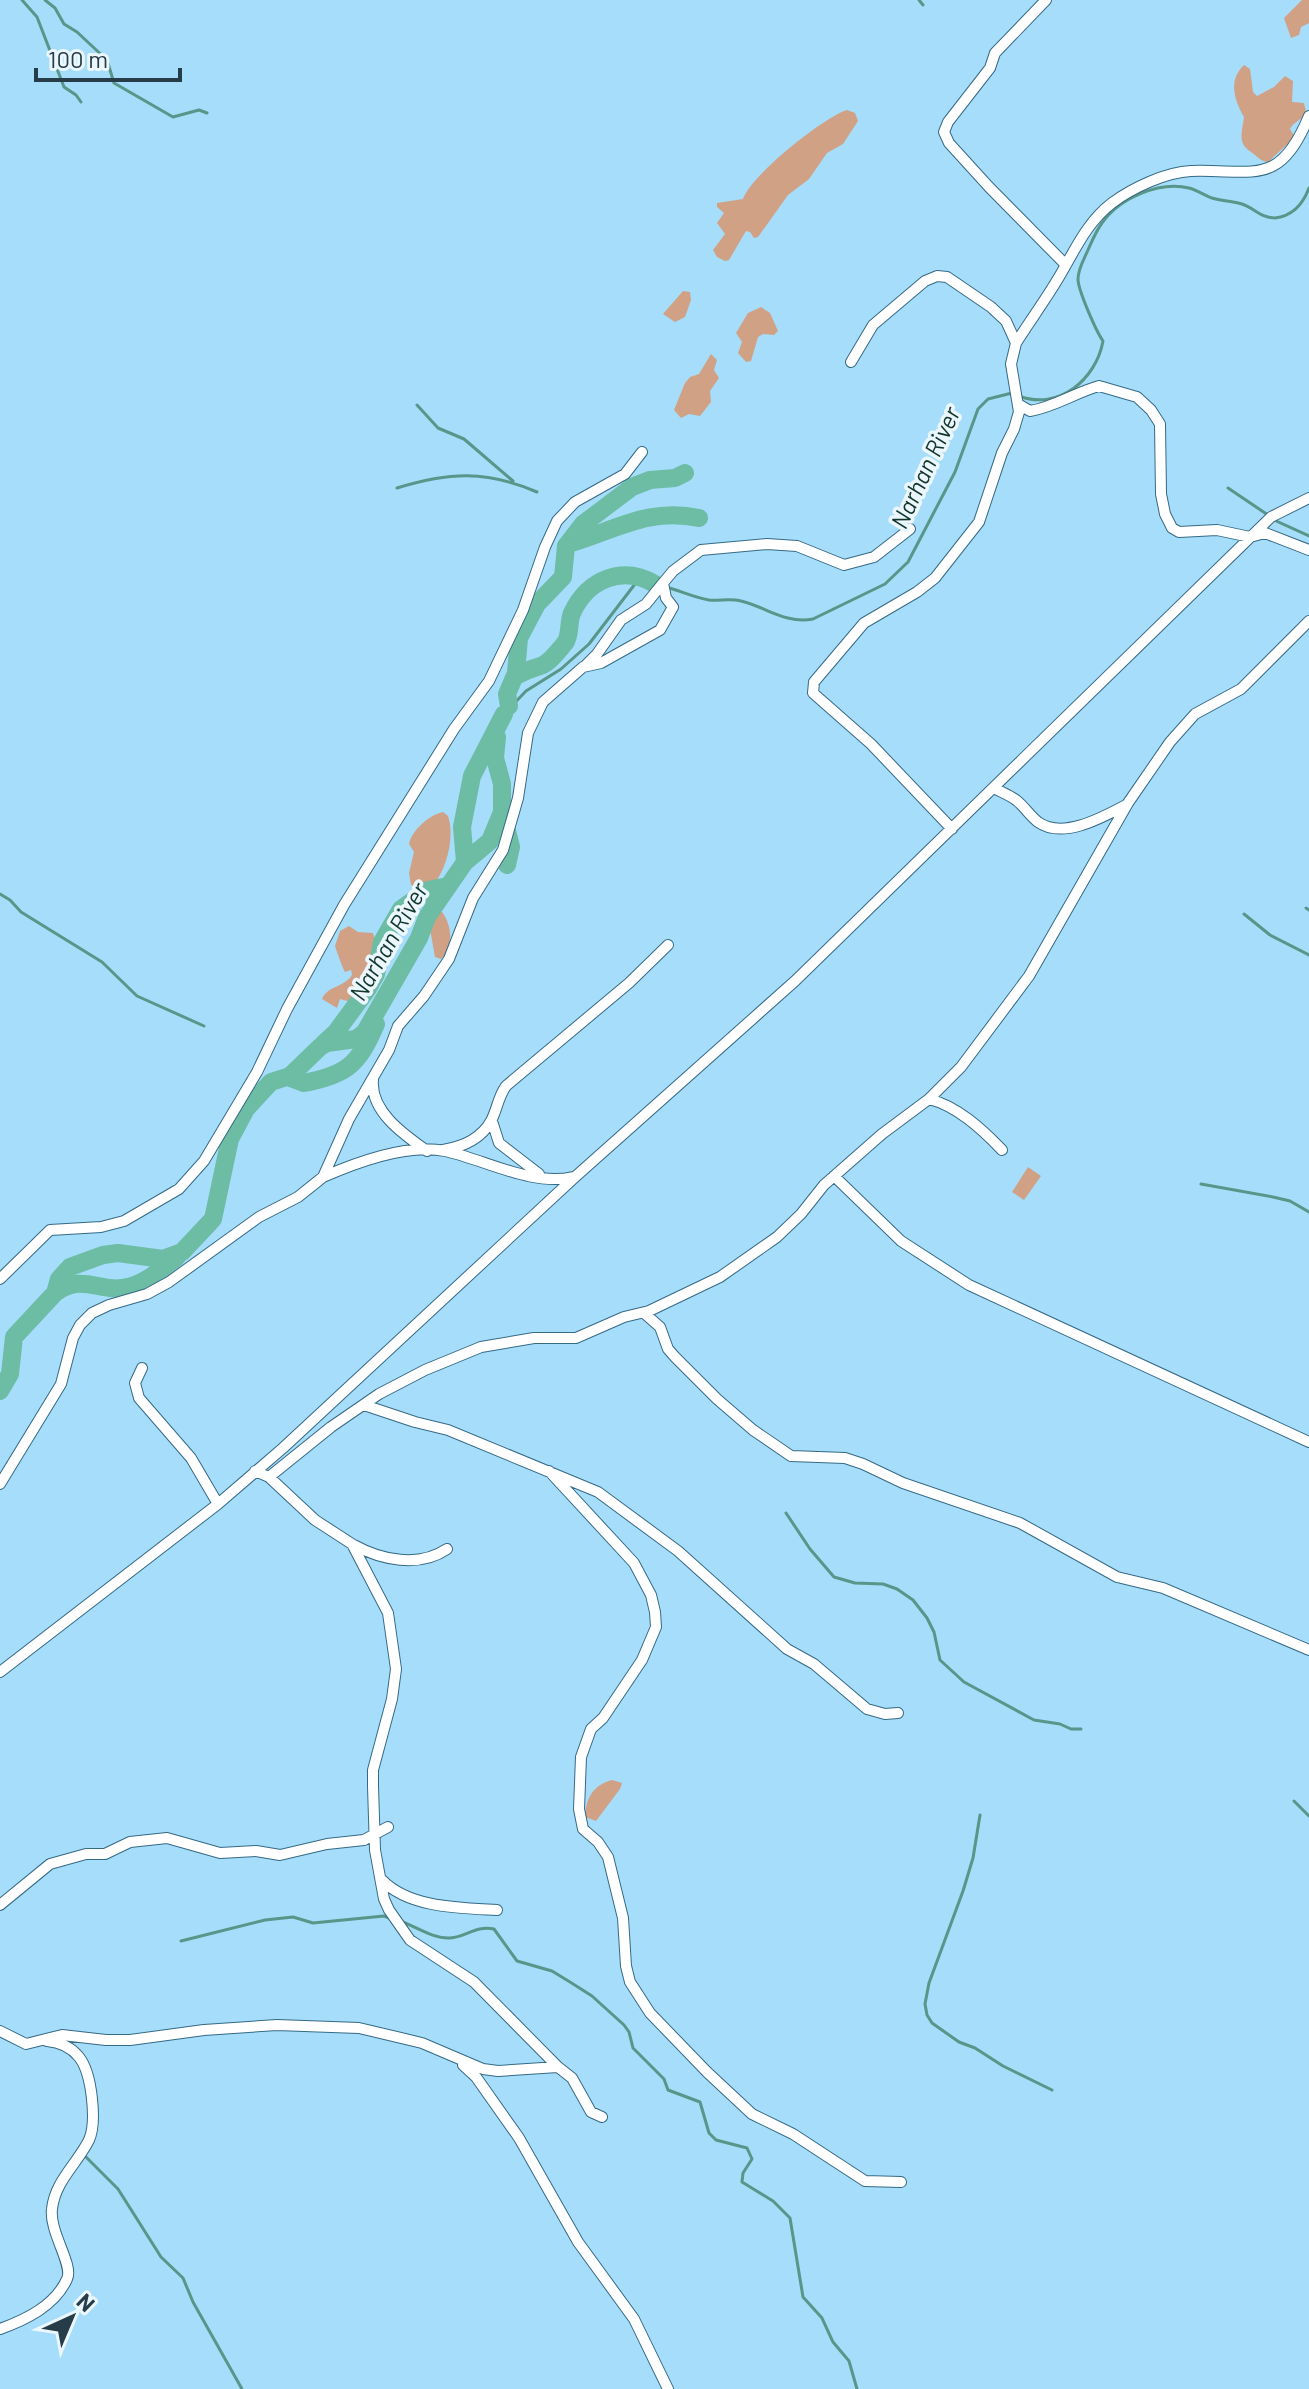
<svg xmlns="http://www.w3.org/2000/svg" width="1309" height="2389" viewBox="0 0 1309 2389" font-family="Barlow,sans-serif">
<rect width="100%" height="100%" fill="#a5ddfb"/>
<path fill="#d1a185" d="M1302,0H1309V23L1301,27L1299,35L1291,38L1284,18Z
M1244,65L1250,69L1253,92L1257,96L1274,87L1285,76L1293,81L1292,102L1304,103L1306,112C1303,120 1294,121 1290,129L1295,137L1268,162C1260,161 1258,157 1251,152C1237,143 1242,133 1244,117C1234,100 1228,80 1244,65Z
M847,110L855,113L858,121L843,144L827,153L809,179L788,195L758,237L754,238L750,232L746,231L729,260L725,261L717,257L713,250L725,234L717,223L724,213L717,207V203L743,199C750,176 824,117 847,110Z
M683,291L690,292L691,300L685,317L675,322L663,314Z
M761,307L770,313L778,331L774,335L763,334L758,337L751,361L746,362L738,353L742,342L736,333L748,313Z
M711,354L717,360L714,370L719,378L710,391L711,402L700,416L689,414L681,418L674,410L685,383L690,377L699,374Z
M443,812L448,816C455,836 447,869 433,885L416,888L411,885L409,873L414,852L409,844C412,830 429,815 443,812Z
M438,912H442C452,925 454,947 441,959L435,957L430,929Z
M349,926L358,932L373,933C379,951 374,987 358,1000C352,1004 345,1000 340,999L337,1008L322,999C327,986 345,987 352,975L351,970L345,972C344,971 336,950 335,946L340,931Z
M1028,1167L1041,1176L1024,1200L1012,1192Z
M612,1780L622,1783L620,1789L596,1821L585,1817C586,1798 593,1785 612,1780Z"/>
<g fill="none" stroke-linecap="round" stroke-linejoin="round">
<path stroke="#589689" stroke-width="3" d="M22,0L37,17L64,87L76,95L81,102
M45,0L55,8L64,24L77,32L107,60L114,83L173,117L199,110L207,113
M919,0L923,5
M1019,396C1058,411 1096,380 1103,341C1096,331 1078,290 1078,279C1078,269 1084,259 1088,250C1092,241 1096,231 1102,223C1119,198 1159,181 1189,188C1197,190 1204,195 1212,198C1221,201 1232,201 1242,204C1254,208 1261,218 1275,218C1293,216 1303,204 1309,188
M417,405L438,428L464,439L513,481
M397,488C449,472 486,470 537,492
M1228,488L1268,515
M1274,520L1309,536
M666,587C681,591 693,597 709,600C719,601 731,598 741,601C766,607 785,624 813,619L885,584L908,562L955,472L978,409L988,399L1012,393
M504,714L526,691L561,669L589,644L635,584L644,581L655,585
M0,894L10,900L21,912L102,962L137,996L204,1026
M1306,908L1309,910
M1244,914L1270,935L1309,955
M1201,1184L1273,1197L1290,1201L1309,1212
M786,1513L810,1549L834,1577L855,1583L883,1584L897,1589L913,1600L927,1618L934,1632L940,1660L964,1682L1034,1720L1060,1724L1071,1729H1081
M1294,1801L1309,1816
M980,1815L973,1858L963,1891L929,1983L925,2004L927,2015L932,2023L959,2042L975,2048L1003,2066L1052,2090
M400,1921C415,1926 433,1939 450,1938C466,1937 476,1925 494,1929L517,1961L552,1971L570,1982L592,1996L624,2025L629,2032L633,2048L664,2079L668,2090L700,2102L709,2133L716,2140L747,2148L752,2159L743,2173L742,2182L773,2201L790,2218L803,2297L822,2318L833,2342L849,2361L857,2389
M181,1941L265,1920L293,1917L313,1923L384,1916L392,1919
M86,2157L118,2189L161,2257L183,2278L193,2302L242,2389"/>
<path stroke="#6dbca4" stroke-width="18" d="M568,544C614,531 648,507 699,518
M515,677C524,670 533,669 543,665C551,661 559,650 565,643C571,635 568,622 572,613C588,579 622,565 655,584
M509,706L507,694L516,673L519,638L537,604L563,577L566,546L583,524L632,487L650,480L675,478L685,473
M504,819L511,847L507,865
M465,862L490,841L502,812V784L495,758L497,737
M323,1044L336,1032L367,990L376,974L382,942L401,909L428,890L448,886
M288,1077L304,1083C347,1075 359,1064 376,1024
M55,1293C83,1272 101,1294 128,1287C146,1283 163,1268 177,1257
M0,1391L10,1374L14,1337L55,1293L59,1279L70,1267L103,1255L118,1253L163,1259L182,1252L213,1219L230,1139L246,1109L271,1082L290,1076L320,1047L327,1043L356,1039L365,1032L419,938L427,917L465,862L462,827L472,776L504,714"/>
<g stroke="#356a85" stroke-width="12">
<path id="street" d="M1046,0L995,53L990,68L948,122L944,132L949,143L989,187L1066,265
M851,362L873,325L925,281L937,276L947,277L991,307L1006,321L1016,343
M1018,404L1030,411C1055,407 1074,393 1099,386L1137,397L1151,410L1160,424L1161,494L1165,514L1172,528L1179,532L1217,530L1250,537L1265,533L1309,550
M585,666L597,654L621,620L646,604L663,583
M994,788C1001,792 1009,795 1016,800C1024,806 1030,816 1038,822C1063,840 1103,817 1126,805
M952,829L871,744L813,693L814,682L864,623L917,592L935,578L979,522L1002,453L1014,429L1019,412L1011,364L1016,343C1030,321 1046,299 1059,277C1075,250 1087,222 1112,203C1132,188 1166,172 1191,171C1255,169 1279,188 1309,116
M373,1080C370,1111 403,1134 427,1151
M929,1099C957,1106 982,1129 1002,1150
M492,1121L499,1143L539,1174
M443,1150C462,1147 481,1139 491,1121C497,1110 498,1097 506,1086L629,983L668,945
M834,1176L901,1241L969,1285L1309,1442
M323,1177C357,1162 407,1143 445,1151C483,1159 533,1187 573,1177
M0,1279L50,1230L101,1227L124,1221L179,1189L204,1161L257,1072L287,1009L344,905L454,729L489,681L523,610L545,547L557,521L575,502L625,474L642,452
M644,1313L660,1327L668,1349L675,1357L717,1399L753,1430L791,1456L845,1458L863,1464L903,1483L1020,1523L1117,1577L1163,1588L1309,1650
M142,1368L135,1383L139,1398L191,1458L218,1504
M364,1405L415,1422L448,1430L598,1492L678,1551L787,1649L814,1664L867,1709L885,1714L898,1713
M255,1471L269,1477L315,1520L352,1544L388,1613L396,1669L392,1699L373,1770V1786L375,1850L384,1899L389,1910L410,1940L474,1982L558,2067
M549,1471L634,1563L651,1595L655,1612L656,1627L642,1660L603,1718L591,1729L581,1757L579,1809L583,1829L598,1842L608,1857L623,1918L626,1966L630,1982L650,2013L707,2072L752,2114L793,2134L865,2181L901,2182
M269,1477L331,1427L379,1394L425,1370L481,1347L534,1338H576L624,1317L649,1311L720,1277L777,1237L801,1214L824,1185L882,1134L929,1099L961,1067L1029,976L1128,803L1170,742L1195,714L1241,689L1309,621
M0,1484L61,1384L73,1338L80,1325L92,1313L109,1305L147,1294L169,1282L259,1217L298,1197L323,1177L349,1119L389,1050L398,1026L424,996L449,959L473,898L503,850L518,798L528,733L543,702L583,667L601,663L660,630L673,607L666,598L663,583L673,571L701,550L767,544L797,546L844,565L874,557L910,529
M354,1545C381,1560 419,1568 447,1549
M0,1672L218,1504L283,1448L575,1177L795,981L1271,517L1309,498
M382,1880C409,1908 460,1908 497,1910
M0,1905L50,1864L86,1854H105L130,1842L167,1838L220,1853L256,1851L280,1855L327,1844L364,1840L388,1827
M0,2031L26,2044L62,2035L106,2040H130L204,2030L277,2025L359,2028L422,2043L483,2069L498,2071L558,2067L572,2078L591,2112L602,2117
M463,2065L476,2077L519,2138L578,2242L634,2319L668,2389
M0,2329C25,2320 55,2306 67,2279C74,2265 49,2232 52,2209C55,2181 77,2164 89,2140C97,2122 92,2073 79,2057C71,2047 59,2042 47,2041"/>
</g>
<use href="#street" stroke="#fff" stroke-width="10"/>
</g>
<g text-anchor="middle" stroke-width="7" stroke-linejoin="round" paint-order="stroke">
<g font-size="24" font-style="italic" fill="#10362b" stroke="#ecf7fd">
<text transform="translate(926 468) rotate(-65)" y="8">Narhan River</text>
<text transform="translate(389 942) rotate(-60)" y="8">Narhan River</text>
</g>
</g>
<g transform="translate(72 2317) rotate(44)" stroke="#ecf7fd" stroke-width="6" paint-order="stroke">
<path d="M0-6L14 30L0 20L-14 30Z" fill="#263d49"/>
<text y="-12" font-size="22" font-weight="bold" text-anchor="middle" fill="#263d49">N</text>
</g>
<path d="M36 68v12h144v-12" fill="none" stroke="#263d49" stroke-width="4"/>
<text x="48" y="68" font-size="24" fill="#263d49" stroke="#ecf7fd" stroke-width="6" paint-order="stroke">100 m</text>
</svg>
